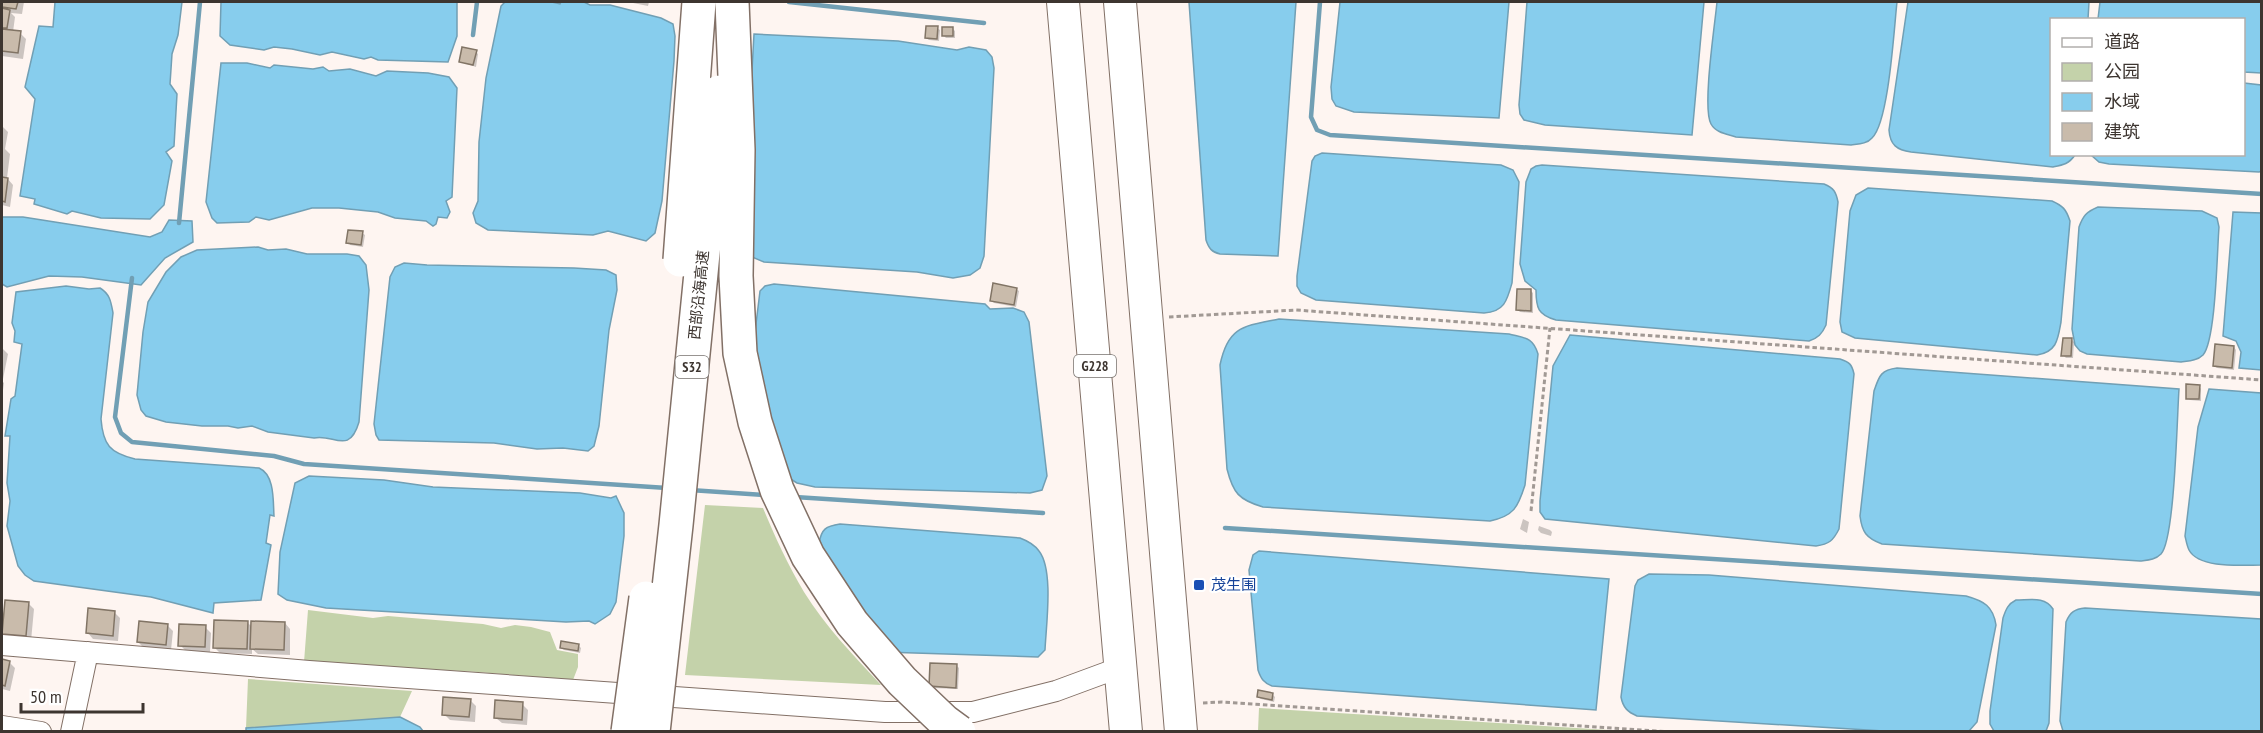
<svg xmlns="http://www.w3.org/2000/svg" width="2263" height="733" viewBox="0 0 2263 733" font-family="'PT Sans Narrow','Noto Sans SC',sans-serif">
<rect width="100%" height="100%" fill="#fef5f1"/>
<path fill="#c4d2aa" d="M705,505L763,508C775,537 788,565 804,592C825,626 854,656 881,685L685,675Z
M308,610L373,618L388,616L483,624L501,628L515,625L531,627L550,632L557,650L578,654V667L573,680L478,672L304,662Z
M248,679L412,691L400,717L246,728Z
M1259,708L1625,731H1258Z"/>
<path fill="#87cded" stroke="#719fb4" stroke-width="1.5" d="M55,2H182L178,35L172,54L170,84L177,94L174,146L166,152L172,161L164,205L150,219L101,218L72,211L67,214L34,204L35,199L20,196L35,99L25,87L39,26L53,27Z
M221,2H457V36L448,62L378,60L371,57L364,59L332,52L320,55L292,49L274,47L264,50L230,45L220,36Z
M505,2H552L560,4L561,2H584L590,5H610L661,18L673,24L675,36L674,61L662,201L655,233L646,241L608,231L593,235L488,230L476,223L473,213L478,201L479,142L486,78L501,6Z
M1189,2H1296L1278,256L1220,254C1212,252 1209,249 1206,240Z
M1340,2H1509L1499,118L1354,112L1336,106L1332,99L1331,87Z
M1527,2H1704L1692,135L1545,125L1524,120L1520,114L1519,105Z
M1717,2H1897C1894,28 1889,122 1872,138C1867,144 1858,144 1851,145L1736,137C1727,134 1716,133 1711,124C1702,108 1715,24 1717,2Z
M1908,2H2089L2088,19L2052,20V154L2075,155C2069,164 2063,165 2053,167L1911,152C1897,150 1890,145 1889,130Z
M2100,2H2261V73L2244,72V20L2098,19Z
M754,34L898,41L957,50L969,47L986,50L992,57L994,68L984,256L980,268L970,275L953,278L917,272L764,262L745,254L744,215Z
M221,63H247L270,68L274,65L313,69L323,67L329,71L350,69L376,76L387,71L428,73L449,77L457,88L452,197L446,201L450,212L447,218L438,217L436,224L433,226L426,221L395,218L378,212L339,208H312L269,220L256,217L249,222L217,223L212,218L206,202Z
M2244,83L2261,85L2262,171L2259,172L2109,164L2099,162L2091,155L2244,154Z
M1322,153L1501,165L1513,170L1519,182L1512,283C1507,301 1504,312 1484,313L1316,300L1301,293L1297,286V276L1312,161L1315,156Z
M1542,165L1824,184C1834,188 1836,192 1838,202L1826,325C1822,334 1818,338 1809,341L1556,320C1538,315 1536,308 1536,290L1525,281L1520,264L1526,182L1531,169L1536,166Z
M1868,188L2052,201C2063,206 2066,209 2070,221L2061,322C2058,339 2057,352 2037,355L1855,338L1842,332L1840,322L1850,211L1856,195Z
M2098,207L2202,211L2217,218L2219,227C2217,251 2216,340 2203,355C2197,361 2188,361 2181,362L2087,354L2080,351L2075,345L2072,329L2079,227C2083,216 2086,212 2098,207Z
M2233,212L2261,213V370L2239,368L2241,352L2236,341L2223,336Z
M2,217H23L150,237L162,232L169,220L192,221L193,242L165,258L141,285L82,277L49,276L7,287L2,284Z
M258,247L268,250L286,249L307,254H347L359,256L366,265L369,290L359,422C349,456 333,433 314,438L268,432L252,426L238,428L228,426H202L166,422L146,416L141,410L137,395L143,332L148,302L166,272L181,257L197,250Z
M404,263L427,265L574,268L606,270L616,275L617,290L609,330L599,426L594,446L588,451L563,448L537,449L494,443L379,440L376,435L374,424L390,277L395,267Z
M774,284L985,304L990,309L1013,308L1024,312L1029,322L1047,476L1042,490L1030,493L815,487L797,483L784,475L751,365L760,291L765,286Z
M66,286L89,289L100,288C110,294 111,302 113,313L101,419C103,445 110,453 135,459L259,468C275,475 273,501 274,516L270,515L266,543L271,545L261,600L214,603L213,613L151,597L34,581L25,575L18,566L7,526L10,501L7,483L10,436H5L11,399L15,396L22,344L14,342L15,331L12,323L16,292Z
M1279,319L1509,334C1525,338 1533,337 1538,354L1525,485C1518,507 1514,516 1490,521L1263,507C1239,500 1233,493 1227,469L1220,365C1228,326 1244,326 1279,319Z
M1570,335L1840,359C1849,362 1852,364 1854,374L1839,529C1833,541 1829,544 1816,546L1545,519L1540,512V501L1553,366Z
M1897,368L2179,389C2177,416 2175,539 2161,554C2155,560 2148,560 2140,561L1882,544C1866,538 1862,532 1860,516L1874,391C1879,377 1880,370 1897,368Z
M2209,389L2261,393V565C2243,565 2199,569 2189,550C2187,546 2186,540 2185,536L2198,427Z
M309,476L384,480L433,487L580,493L611,498L616,496L624,513V536L616,602L610,614L595,624L589,621L566,622L326,608L287,600L278,594L280,552L295,483Z
M840,524L1020,538C1028,541 1034,544 1039,551C1054,570 1046,626 1045,650L1038,657L883,652L819,544C821,529 826,526 840,524Z
M1259,551L1609,579L1596,710L1272,686C1264,683 1261,679 1258,670L1249,570L1253,555Z
M1649,574L1709,575L1966,596C1984,601 1993,606 1996,625L1977,722L1969,731H1884L1637,716C1628,712 1623,708 1621,697L1635,586L1638,580Z
M2016,600C2030,600 2045,596 2053,609L2049,723L2046,731H1994L1990,724V711L2003,618C2006,609 2008,604 2016,600Z
M2085,608L2261,619V731H2063L2060,721L2066,622C2070,612 2075,609 2085,608Z
M400,717L420,727L423,731H246V728Z"/>
<path fill="#0003" d="M2,2H24L22,14L11,13L15,17L13,32L20,33L26,39L23,59L2,56Z
M628,2H649L648,6Z
M937,28L940,30L939,41L929,40L926,38Z
M952,28L955,31V38H946L943,35Z
M476,52L478,54L476,67L461,62Z
M2,126L8,132L5,149L10,154L7,178L13,185L10,207L2,205Z
M362,233L365,235L363,247L350,245L348,242Z
M1016,289L1019,291L1016,307L994,303L992,301Z
M1531,291L1533,293V313L1520,312L1518,310Z
M2072,340L2074,342L2073,358H2066L2063,355Z
M2234,347L2236,350L2234,370L2217,368L2214,366Z
M2,348L8,354L3,379H2Z
M2,381L4,383L2,398Z
M2199,386L2201,389V401L2190,400L2187,398Z
M1523,519L1529,522L1527,533L1520,529Z
M1539,526L1550,530L1552,532L1551,536L1541,533L1538,530Z
M28,603L34,609L31,641L9,639L3,633Z
M114,612L120,618L118,641L93,639L88,633Z
M247,622L252,627L285,623L290,629V655L258,654L252,649V654L220,653L214,647Z
M167,625L173,631L171,650L144,648L138,642Z
M205,627L211,633L210,652L186,651L180,645Z
M578,645L581,648L580,653L564,650L561,648Z
M2,661L9,662L15,668L10,691L2,689Z
M957,666L959,668L958,689L933,688L930,686Z
M1272,694L1275,697L1274,702L1261,699L1258,697Z
M470,700L476,706L475,722L450,720L444,714Z
M522,704L528,710L527,725L502,723L496,718Z"/>
<g fill="none" stroke-linecap="round" stroke-linejoin="round">
<path stroke="#719fb4" stroke-width="4.5" d="M789,2L984,23
M1320,2L1311,117L1317,130L1330,135L2262,194
M473,35L477,2
M179,223L200,2
M132,278L115,417L121,433L132,442L274,456L304,464L667,488
M690,490L765,495
M795,497L1043,513
M1225,528L2262,594"/>
</g>
<path fill="#c9bbab" stroke="#817465" stroke-width="1.5" d="M2,2H18L16,9L2,7Z
M2,8L10,10L7,28H2Z
M926,26H938L937,39L925,38Z
M942,27H953V36H942Z
M2,29L21,31L18,53L2,51Z
M462,47L477,50L473,65L459,62Z
M2,177L8,178L5,202L2,201Z
M348,230L363,231L361,245L346,243Z
M993,283L1017,288L1014,305L990,301Z
M1517,289H1531V311L1516,310Z
M2063,338H2072L2071,356H2061Z
M2215,344L2234,346L2232,368L2213,366Z
M2186,384L2200,385L2199,399H2186Z
M5,600L29,602L26,636L2,634Z
M88,608L115,611L113,636L86,633Z
M214,620L248,621L247,649L213,648Z
M139,621L168,624L166,645L137,642Z
M251,621L285,622L284,650L250,649Z
M179,624L206,625L205,647L178,646Z
M561,641L579,644L578,651L560,648Z
M2,659L10,661L5,686L2,685Z
M930,663L957,664L956,688L929,686Z
M1258,690L1273,693L1272,700L1257,697Z
M443,697L471,699L469,717L442,715Z
M495,700L523,702L522,720L494,718Z"/>
<g fill="none" stroke-linecap="round" stroke-linejoin="round">
<g stroke="#827066" stroke-width="22">
<path id="minor" d="M2,645L309,671L885,712H973L1056,691L1121,667
M2,726L41,732
M71,732L88,652"/>
</g>
<g stroke="#827066" stroke-width="34">
<path id="trunk" d="M1063,2L1126,732
M1120,2L1181,732"/>
</g>
<path stroke="#a19994" stroke-width="3" stroke-dasharray="4.5 3" stroke-linecap="butt" d="M1169,317L1296,310L2262,380
M1531,511L1550,328
M1203,703L1222,702L1671,732
M2056,732V731"/>
<use href="#minor" stroke="#fff" stroke-width="20"/>
<use href="#trunk" stroke="#fff" stroke-width="32"/>
<g stroke="#827066" stroke-width="36" stroke-linecap="butt">
<path id="motorway-bridge" d="M732,2L738,150L736,276L740,353L755,422L777,490L808,556L852,623L902,681L944,721L959,732
M680,260L699,2
M628,732L646,598
M653,732L676,525L719,92"/>
</g>
<use href="#motorway-bridge" stroke="#fff" stroke-width="33"/>
</g>
<rect fill="#1a4fb4" stroke="#fff" stroke-width="2" x="1193" y="579" width="12" height="12" rx="3"/>
<g text-anchor="middle" stroke-width="4.5" stroke-linejoin="round" paint-order="stroke">
<g fill="#fff" stroke="#77726e" stroke-width="1.5">
<rect x="1074" y="355" width="42" height="22" rx="4.5"/>
<rect x="675.5" y="356" width="33" height="22" rx="4.5"/>
</g>
<g font-size="14" font-weight="bold" fill="#3d3530">
<text x="1095" y="371">G228</text>
<text x="692" y="372">S32</text>
</g>
<g font-size="15" fill="#3d3530" stroke="#fff">
<text transform="translate(699 295) rotate(-84)" y="5">西部沿海高速</text>
</g>
<g font-size="15" fill="#164399" stroke="#fff" text-anchor="start">
<text x="1211" y="590">茂生围</text>
</g>
</g>
<rect width="2263" height="733" fill="none" stroke="#3d3530" stroke-width="6"/>
<rect x="2050" y="18" width="195" height="138" fill="#ffffff" stroke="#b1aeac" stroke-width="1.5"/>
<rect x="2062" y="38" width="30" height="9" fill="#ffffff" stroke="#b1aeac" stroke-width="1.5"/>
<text x="2104" y="48" font-size="18" fill="#3d3530">道路</text>
<rect x="2062" y="63" width="30" height="18" fill="#c4d2aa" stroke="#b1aeac" stroke-width="1.5"/>
<text x="2104" y="78" font-size="18" fill="#3d3530">公园</text>
<rect x="2062" y="93" width="30" height="18" fill="#87cded" stroke="#b1aeac" stroke-width="1.5"/>
<text x="2104" y="108" font-size="18" fill="#3d3530">水域</text>
<rect x="2062" y="123" width="30" height="18" fill="#c9bbab" stroke="#b1aeac" stroke-width="1.5"/>
<text x="2104" y="138" font-size="18" fill="#3d3530">建筑</text>
<path d="M21 703v9h122v-9" fill="none" stroke="#3d3530" stroke-width="3"/>
<text x="30" y="703" font-size="18" fill="#3d3530" stroke="#ffffff" stroke-width="4.5" paint-order="stroke">50 m</text>
</svg>
